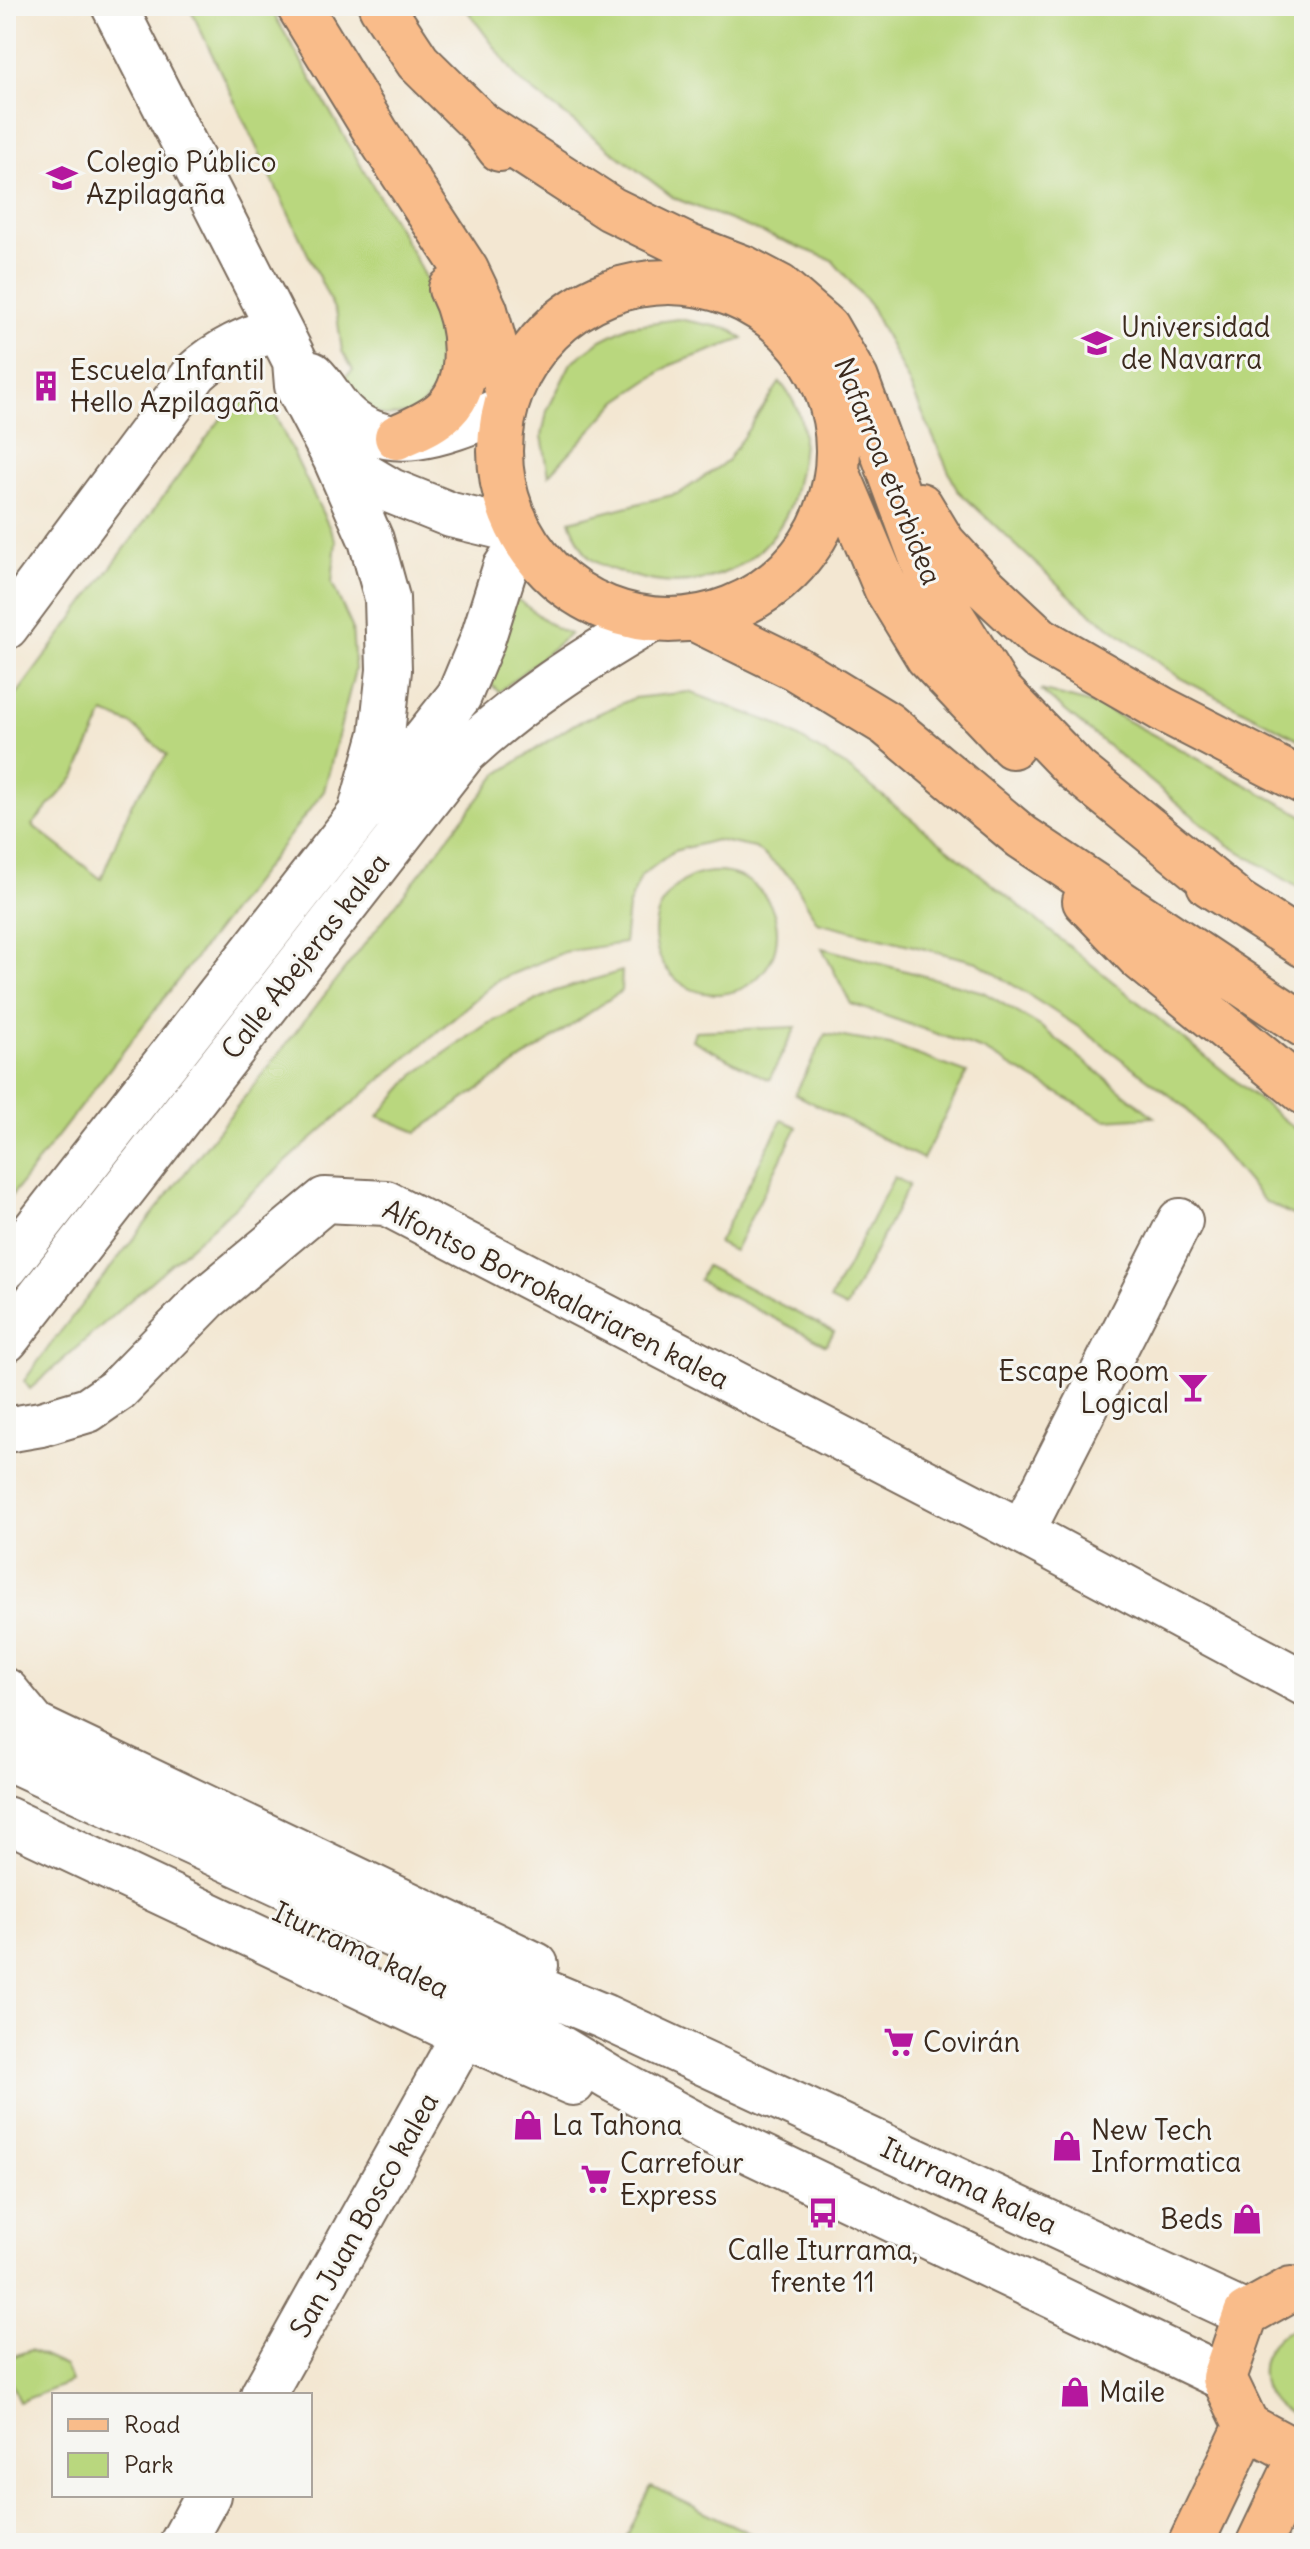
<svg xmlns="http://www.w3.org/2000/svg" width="1310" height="2549" viewBox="0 0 1310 2549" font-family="Delius,sans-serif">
<rect width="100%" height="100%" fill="#f6f6f2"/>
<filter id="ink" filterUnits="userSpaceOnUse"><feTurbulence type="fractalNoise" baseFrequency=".0125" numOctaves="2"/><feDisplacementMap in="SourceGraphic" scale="16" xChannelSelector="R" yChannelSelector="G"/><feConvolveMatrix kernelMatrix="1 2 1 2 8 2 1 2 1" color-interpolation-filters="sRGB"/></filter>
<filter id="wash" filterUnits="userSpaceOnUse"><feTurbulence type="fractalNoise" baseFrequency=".006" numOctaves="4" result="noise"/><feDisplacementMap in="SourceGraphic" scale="32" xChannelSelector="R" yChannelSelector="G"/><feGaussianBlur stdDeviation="1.8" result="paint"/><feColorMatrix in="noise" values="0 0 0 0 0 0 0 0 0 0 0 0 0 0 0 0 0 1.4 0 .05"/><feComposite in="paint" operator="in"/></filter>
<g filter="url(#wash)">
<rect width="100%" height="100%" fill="#f3e7d2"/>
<path fill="#b9d77e" stroke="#7a804e" stroke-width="2" fill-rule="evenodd" d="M189,6H269C301,61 333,116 364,171C400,232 448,299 450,372L416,413L385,416L352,403L338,382L353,370L342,351L337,315Z
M464,6H1304V742L1180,678L1079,604L957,490L908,381L870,305L832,260L674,198L520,81Z
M678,319L730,329L743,339L671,365L618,401L549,475L542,436L547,411L571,363L601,340L629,326Z
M780,382C807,415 807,438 797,479C795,488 793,500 789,509C760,572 694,596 630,575C617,571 601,567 590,558C581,550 575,532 570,521L680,493L727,461Z
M242,402L262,404L274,413L336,541L332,583L352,627L355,670L324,791L6,1203V709L223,416ZM104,713L131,724L167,755L132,803L101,879L32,825L75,777Z
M513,597C534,609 545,625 570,634L499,692L487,681Z
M1040,690L1100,706L1304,816V891L1227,844Z
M689,692L774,723L847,767L1304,1136V1221L1264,1201L1184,1106L1080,1028L977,962L817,922L792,878L755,848L716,840L674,851L641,876L628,907L624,943L564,952L498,980L332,1121L30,1389L24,1381L54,1340L498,774L573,725L634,698Z
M655 933a61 61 0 1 1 122 0a61 61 0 1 1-122 0Z
M822,948L983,992L1040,1026L1154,1117L1105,1120L983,1050L851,1004Z
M622,971L621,991L417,1132L378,1116L415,1074L487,1024L556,991Z
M796,1027L769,1080L692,1040L695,1031Z
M826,1034L890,1045L967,1073L923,1159L795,1094Z
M782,1120L797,1127L734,1251L718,1243Z
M894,1177L909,1185L846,1308L830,1300Z
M706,1266L834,1332L826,1345L699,1280Z
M1304,2326V2416C1247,2409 1248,2336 1304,2326Z
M30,2350L65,2366L71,2382L19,2402L6,2369V2359Z
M651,2486L770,2543H624Z"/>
</g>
<g filter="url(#ink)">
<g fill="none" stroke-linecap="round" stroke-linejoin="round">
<g stroke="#7b6c5d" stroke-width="48">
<path id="minor" d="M114,6L295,361L297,386L335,458L371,540L387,598L389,670L382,734L362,806
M312,374C326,387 333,406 348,418C394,458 455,428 503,409
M335,458L391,491L451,515L518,531
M6,627L196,372C220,350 247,339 277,328
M6,1267L361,813L405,764L459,696L482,641L505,568L524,539
M6,1340L463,754C520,701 583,660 650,621
M6,1430L41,1424L88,1410L117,1390L207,1298L325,1200L386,1203L1022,1532L1304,1683
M1022,1532L1180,1221
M6,1691L35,1726L536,1965
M6,1757L455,1964L504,1975L605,2017L1246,2314
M6,1819L464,2035L573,2083
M410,1973L512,2019L610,2078L708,2131L1224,2378
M263,2395L464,2035
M182,2543L208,2495"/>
</g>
<g stroke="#7b6c5d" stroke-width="48">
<path id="major" d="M299,6L376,132L466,270L485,310L508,393
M381,6L418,62L482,125L500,149
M482,125L611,209L689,247L744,268L780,287L826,327L856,379L930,581L998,689L1076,770L1232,897
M500 451a169 169 0 1 1 338 0a169 169 0 1 1-338 0Z
M397,437C414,429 433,422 446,409C475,380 468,322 451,289
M838,474L886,588L928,657L1012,746
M920,505L943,543L979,582L1040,639L1162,709L1304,782
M695,619L795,668L887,724L1022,837L1304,1025
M1209,884L1304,945
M1085,901L1140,958L1304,1092
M1304,2291L1291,2289L1246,2314L1224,2378L1247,2426L1301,2455L1304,2454
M1191,2543L1247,2426
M1259,2543L1301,2455"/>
</g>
<use href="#minor" stroke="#fff" stroke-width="44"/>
<use href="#major" stroke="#f9bc8a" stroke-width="44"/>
</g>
</g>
<defs>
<g id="school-bare" transform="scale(2.4)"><path d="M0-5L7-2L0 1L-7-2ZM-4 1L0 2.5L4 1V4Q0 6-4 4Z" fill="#b5179e" stroke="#f6f6f2" stroke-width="2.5" paint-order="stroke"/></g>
<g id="university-bare" transform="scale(2.4)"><path d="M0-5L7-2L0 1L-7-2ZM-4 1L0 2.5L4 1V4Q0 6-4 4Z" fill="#b5179e" stroke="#f6f6f2" stroke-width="2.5" paint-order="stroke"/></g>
<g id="building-bare" transform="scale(2.4)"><path d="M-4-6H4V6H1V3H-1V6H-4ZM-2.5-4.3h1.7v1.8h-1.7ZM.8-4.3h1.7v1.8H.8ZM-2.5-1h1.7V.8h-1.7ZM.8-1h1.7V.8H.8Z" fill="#b5179e" stroke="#f6f6f2" stroke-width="2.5" paint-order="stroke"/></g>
<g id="bar-bare" transform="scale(2.4)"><path d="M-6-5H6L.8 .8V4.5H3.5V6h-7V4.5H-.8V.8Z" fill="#b5179e" stroke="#f6f6f2" stroke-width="2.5" paint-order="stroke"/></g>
<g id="supermarket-bare" transform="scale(2.4)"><path d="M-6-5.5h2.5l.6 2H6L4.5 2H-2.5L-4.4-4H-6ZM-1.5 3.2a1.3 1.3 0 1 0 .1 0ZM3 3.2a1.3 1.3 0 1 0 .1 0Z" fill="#b5179e" stroke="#f6f6f2" stroke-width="2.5" paint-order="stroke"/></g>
<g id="shop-bare" transform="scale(2.4)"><path d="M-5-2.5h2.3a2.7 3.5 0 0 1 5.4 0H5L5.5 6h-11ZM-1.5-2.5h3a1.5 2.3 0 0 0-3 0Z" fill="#b5179e" stroke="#f6f6f2" stroke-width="2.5" paint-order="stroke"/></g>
<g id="bus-bare" transform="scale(2.4)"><path d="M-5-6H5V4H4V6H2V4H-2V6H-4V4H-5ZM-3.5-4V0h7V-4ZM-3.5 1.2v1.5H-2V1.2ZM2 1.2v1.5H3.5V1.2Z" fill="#b5179e" stroke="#f6f6f2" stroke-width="2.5" paint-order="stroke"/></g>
</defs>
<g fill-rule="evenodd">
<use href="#school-bare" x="62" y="178"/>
<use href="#university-bare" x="1097" y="343"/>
<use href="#building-bare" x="46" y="386"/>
<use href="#bar-bare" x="1193" y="1387"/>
<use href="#supermarket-bare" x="899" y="2042"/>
<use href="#shop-bare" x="528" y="2125"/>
<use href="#shop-bare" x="1067" y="2146"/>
<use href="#supermarket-bare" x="596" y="2179"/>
<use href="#bus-bare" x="823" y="2213"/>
<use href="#shop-bare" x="1247" y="2219"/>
<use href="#shop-bare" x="1075" y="2392"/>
</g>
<g text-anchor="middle" stroke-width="6" stroke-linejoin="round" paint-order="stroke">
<g font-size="28" fill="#3b2a1e" stroke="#f6f6f2" text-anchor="start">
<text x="86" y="172">Colegio Público<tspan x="86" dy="32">Azpilagaña</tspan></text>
<text x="1121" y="337">Universidad<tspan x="1121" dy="32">de Navarra</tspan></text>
<text x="70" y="380">Escuela Infantil<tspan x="70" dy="32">Hello Azpilagaña</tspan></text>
<text x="1169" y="1381" text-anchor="end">Escape Room<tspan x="1169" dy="32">Logical</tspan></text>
<text x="923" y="2052">Covirán</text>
<text x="552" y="2135">La Tahona</text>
<text x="1091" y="2140">New Tech<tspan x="1091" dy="32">Informatica</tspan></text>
<text x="620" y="2173">Carrefour<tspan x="620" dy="32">Express</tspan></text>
<text x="1223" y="2229" text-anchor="end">Beds</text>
<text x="823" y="2260" text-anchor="middle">Calle Iturrama,<tspan x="823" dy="32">frente 11</tspan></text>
<text x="1099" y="2402">Maile</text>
</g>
<g font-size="28" fill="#3b2a1e" stroke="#f6f6f2">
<text transform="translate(888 471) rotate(68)" y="10">Nafarroa etorbidea</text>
<text transform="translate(305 956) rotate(-52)" y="10">Calle Abejeras kalea</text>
<text transform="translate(556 1294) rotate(27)" y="10">Alfontso Borrokalariaren kalea</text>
<text transform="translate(361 1950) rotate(25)" y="10">Iturrama kalea</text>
<text transform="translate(969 2186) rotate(25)" y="10">Iturrama kalea</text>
<text transform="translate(364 2215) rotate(-61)" y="10">San Juan Bosco kalea</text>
</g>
</g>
<rect width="1310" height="2549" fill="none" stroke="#f6f6f2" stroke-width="32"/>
<rect x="52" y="2393" width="260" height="104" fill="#f6f6f2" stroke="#aba49d" stroke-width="2"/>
<rect x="68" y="2419" width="40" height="12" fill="#f9bc8a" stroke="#aba49d" stroke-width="2"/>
<text x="124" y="2433" font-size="24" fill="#3b2a1e">Road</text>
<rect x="68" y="2453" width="40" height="24" fill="#b9d77e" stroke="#aba49d" stroke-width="2"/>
<text x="124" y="2473" font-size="24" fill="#3b2a1e">Park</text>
</svg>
